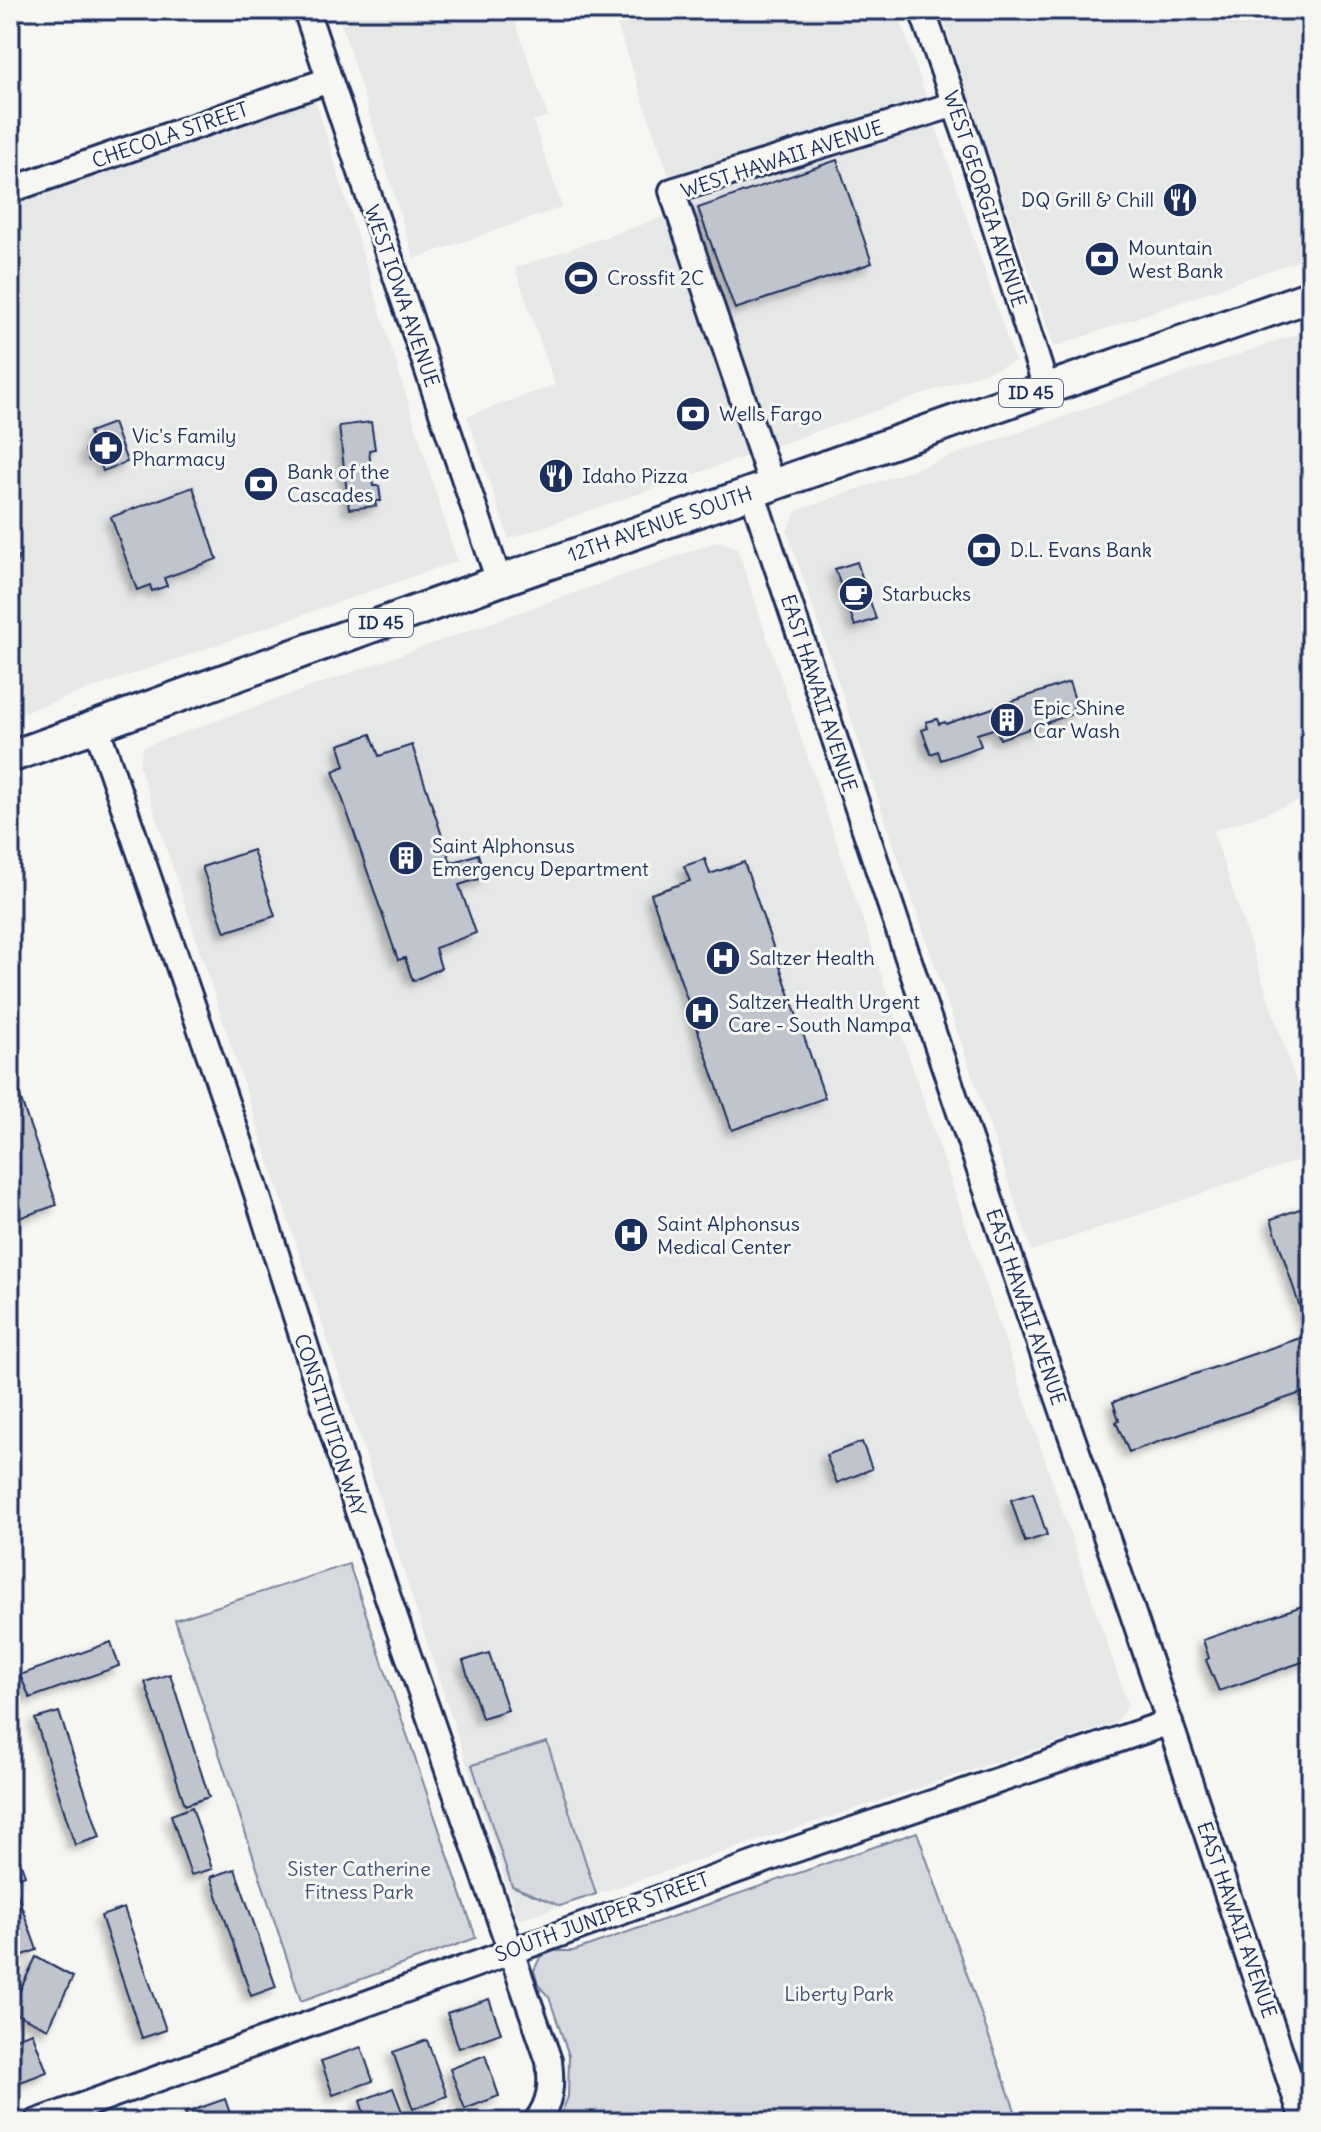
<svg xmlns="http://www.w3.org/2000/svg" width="1321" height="2132" viewBox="0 0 1321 2132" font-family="Delius,sans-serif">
<defs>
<filter id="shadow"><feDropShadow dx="-5.5" dy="5.5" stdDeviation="4" flood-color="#0004"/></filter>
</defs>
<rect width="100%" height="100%" fill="#f6f6f2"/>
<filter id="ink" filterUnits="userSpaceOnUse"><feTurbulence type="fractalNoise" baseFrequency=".0125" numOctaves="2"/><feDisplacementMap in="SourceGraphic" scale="16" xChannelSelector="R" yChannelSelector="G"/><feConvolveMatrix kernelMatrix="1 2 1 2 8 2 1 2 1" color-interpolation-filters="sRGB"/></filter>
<g filter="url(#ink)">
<path fill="#e6e7e7" d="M337,10H511L548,116L533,121L562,207L414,259Z
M612,10H897L1015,362L509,539L467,416L555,385L515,268L681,211Z
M940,10H1311V256L1054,347Z
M314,96L457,561L10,717V206Z
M1311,329V797L1213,831L1311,1127V1156L1032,1251L787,531L796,511Z
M719,541L737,548L1128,1705L1115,1723L518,1920L139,765L143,747Z"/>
<path fill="#d6d9dd" stroke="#78849e" stroke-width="2" d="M349,1564L476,1938L301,2001L175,1620Z
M547,1742L596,1894L560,1906L512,1886L472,1765Z
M917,1832L1019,2122H558L568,2097L569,2056L549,1997L538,1985L534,1970L540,1958L544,1955L554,1951H573Z"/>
<path fill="#c0c4cd" stroke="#1b2f5e" stroke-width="2" filter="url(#shadow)" d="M837,160L872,263L735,309L698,208Z
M371,422L375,449L369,450L373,486H379L381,501H375L376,506L349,509L339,426Z
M113,423L127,462L103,471L98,457L89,461L85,449L93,445L89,432Z
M193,487L217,559L164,578L167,586L152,591L150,585L137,590L111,517Z
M10,553L19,557L11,574H10Z
M857,562L876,619L855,626L835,569Z
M1069,682L1076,703L1072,704L1075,713L1000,739L996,728L977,734L981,746L941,760L938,751L931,754L922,730L928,728L926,722L937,719L939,724L945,722L946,724Z
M371,734L379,756L412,745L451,863L478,854L485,877L459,885L476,933L435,948L441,968L413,981L405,958L398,960L333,771L345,766L339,745Z
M253,850L275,916L225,932L202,867Z
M705,859L710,874L744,862L825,1098L732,1130L651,894L690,881L684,866Z
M10,1068L57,1205L10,1221Z
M1311,1205V1406L1300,1401L1304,1392L1129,1452L1116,1422L1119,1420L1113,1402L1309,1335L1271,1219Z
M862,1442L872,1469L837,1483L826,1455Z
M1033,1493L1047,1535L1025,1542L1011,1500Z
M1311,1603V1659L1219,1691L1206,1660L1209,1658L1203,1640Z
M111,1642L119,1666L30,1698L20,1675Z
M489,1653L508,1710L482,1718L463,1661Z
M170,1674L209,1797L185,1805L145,1682Z
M59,1712L100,1837L75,1845L35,1719Z
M192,1807L212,1869L191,1875L171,1815Z
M10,1833L25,1875L10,1880Z
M235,1869L276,1987L251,1996L211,1877Z
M16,1891L37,1950L10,1960V1894Z
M124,1908L166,2030L142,2038L101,1916Z
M36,1957L73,1977L48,2029L10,2011Z
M489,1999L501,2033L459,2048L447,2013Z
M32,2032L47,2072L10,2086V2040Z
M427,2040L447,2096L413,2109L393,2052Z
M361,2047L373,2081L333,2095L321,2061Z
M485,2055L499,2096L465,2109L450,2069Z
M393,2088L406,2122H367L360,2101Z
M225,2099L233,2122H189L185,2113Z"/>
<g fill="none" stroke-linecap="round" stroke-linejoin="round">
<g stroke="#1b2f5e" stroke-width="30">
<path id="minor" d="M306,10L499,581
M922,10L969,144L1046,388
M10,190L329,80
M772,485L672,191L956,104
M752,492L957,1104L1133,1614L1304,2122
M96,726L249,1169L358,1511L549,2061C552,2085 551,2102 536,2122
M37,2122L785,1853L1170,1722"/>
</g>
<g stroke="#1b2f5e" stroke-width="36">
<path id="major" d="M10,757L499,581L1311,296"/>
</g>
<use href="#minor" stroke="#f6f6f2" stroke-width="24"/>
<use href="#major" stroke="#f6f6f2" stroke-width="30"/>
</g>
</g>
<defs>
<g id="restaurant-disc" transform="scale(1.8)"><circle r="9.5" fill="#1b2f5e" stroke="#f6f6f2"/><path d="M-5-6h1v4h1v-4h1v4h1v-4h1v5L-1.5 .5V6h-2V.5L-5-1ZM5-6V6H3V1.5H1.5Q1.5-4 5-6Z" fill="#fff"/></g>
<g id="bank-disc" transform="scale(1.8)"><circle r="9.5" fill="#1b2f5e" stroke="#f6f6f2"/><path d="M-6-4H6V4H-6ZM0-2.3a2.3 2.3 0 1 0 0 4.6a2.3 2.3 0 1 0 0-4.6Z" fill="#fff"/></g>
<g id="stadium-disc" transform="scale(1.8)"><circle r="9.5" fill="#1b2f5e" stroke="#f6f6f2"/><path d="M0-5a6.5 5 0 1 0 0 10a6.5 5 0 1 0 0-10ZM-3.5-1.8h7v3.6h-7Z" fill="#fff"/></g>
<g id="pharmacy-disc" transform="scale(1.8)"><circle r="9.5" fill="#1b2f5e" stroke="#f6f6f2"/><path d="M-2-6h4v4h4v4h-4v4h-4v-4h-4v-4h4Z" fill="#fff"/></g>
<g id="cafe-disc" transform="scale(1.8)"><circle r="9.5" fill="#1b2f5e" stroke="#f6f6f2"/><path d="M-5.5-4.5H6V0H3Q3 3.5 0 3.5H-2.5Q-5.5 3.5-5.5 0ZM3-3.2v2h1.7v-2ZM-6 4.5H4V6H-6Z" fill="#fff"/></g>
<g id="building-disc" transform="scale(1.8)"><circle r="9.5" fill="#1b2f5e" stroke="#f6f6f2"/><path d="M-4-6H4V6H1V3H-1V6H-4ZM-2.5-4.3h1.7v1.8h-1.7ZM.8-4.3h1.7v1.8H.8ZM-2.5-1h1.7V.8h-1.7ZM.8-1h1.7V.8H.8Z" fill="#fff"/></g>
<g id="hospital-disc" transform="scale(1.8)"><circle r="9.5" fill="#1b2f5e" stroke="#f6f6f2"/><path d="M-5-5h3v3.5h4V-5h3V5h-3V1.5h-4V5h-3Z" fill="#fff"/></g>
</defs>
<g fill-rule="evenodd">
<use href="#restaurant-disc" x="1180" y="200"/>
<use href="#bank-disc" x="1102" y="259"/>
<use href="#stadium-disc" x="581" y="278"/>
<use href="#bank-disc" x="693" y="414"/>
<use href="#pharmacy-disc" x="106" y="448"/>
<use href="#restaurant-disc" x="556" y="476"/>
<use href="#bank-disc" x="261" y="484"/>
<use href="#bank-disc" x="984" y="550"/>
<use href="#cafe-disc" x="856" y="594"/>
<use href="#building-disc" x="1007" y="720"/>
<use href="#building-disc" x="406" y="858"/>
<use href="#hospital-disc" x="723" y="958"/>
<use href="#hospital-disc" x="702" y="1013"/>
<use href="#hospital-disc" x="631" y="1235"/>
</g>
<g text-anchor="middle" stroke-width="6" stroke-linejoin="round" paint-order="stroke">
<g fill="#f6f6f2" stroke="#5d6b8a" stroke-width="2">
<rect x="999" y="379" width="64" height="28" rx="6"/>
<rect x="349" y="609" width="64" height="28" rx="6"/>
</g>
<g font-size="18" font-weight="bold" fill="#1b2f5e">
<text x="1031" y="399">ID 45</text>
<text x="381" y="629">ID 45</text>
</g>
<g font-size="20" fill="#1b2f5e" stroke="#f6f6f2">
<text transform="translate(170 135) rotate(-19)" y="7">CHECOLA STREET</text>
<text transform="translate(782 159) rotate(-18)" y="7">WEST HAWAII AVENUE</text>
<text transform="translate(985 199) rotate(72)" y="7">WEST GEORGIA AVENUE</text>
<text transform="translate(402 296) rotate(71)" y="7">WEST IOWA AVENUE</text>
<text transform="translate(660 524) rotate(-19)" y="7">12TH AVENUE SOUTH</text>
<text transform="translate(819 693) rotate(72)" y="7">EAST HAWAII AVENUE</text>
<text transform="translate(1026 1307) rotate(71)" y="7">EAST HAWAII AVENUE</text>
<text transform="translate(330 1425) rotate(72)" y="7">CONSTITUTION WAY</text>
<text transform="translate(602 1917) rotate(-20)" y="7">SOUTH JUNIPER STREET</text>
<text transform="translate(1237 1920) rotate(71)" y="7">EAST HAWAII AVENUE</text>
</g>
<g font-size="20" fill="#1b2f5e" stroke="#f6f6f2" text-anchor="start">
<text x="1154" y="207" text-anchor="end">DQ Grill &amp; Chill</text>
<text x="1128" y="255">Mountain<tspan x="1128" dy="23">West Bank</tspan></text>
<text x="607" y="285">Crossfit 2C</text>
<text x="719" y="421">Wells Fargo</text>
<text x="132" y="443">Vic's Family<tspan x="132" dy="23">Pharmacy</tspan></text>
<text x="287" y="479">Bank of the<tspan x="287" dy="23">Cascades</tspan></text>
<text x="582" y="483">Idaho Pizza</text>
<text x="1010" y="557">D.L. Evans Bank</text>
<text x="882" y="601">Starbucks</text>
<text x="1033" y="715">Epic Shine<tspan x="1033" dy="23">Car Wash</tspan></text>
<text x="432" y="853">Saint Alphonsus<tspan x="432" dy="23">Emergency Department</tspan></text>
<text x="749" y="965">Saltzer Health</text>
<text x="728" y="1009">Saltzer Health Urgent<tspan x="728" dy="23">Care - South Nampa</tspan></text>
<text x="657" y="1231">Saint Alphonsus<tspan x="657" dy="23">Medical Center</tspan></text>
</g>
<g font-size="20" fill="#405177" stroke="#f6f6f2">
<text x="359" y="1876">Sister Catherine<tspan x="359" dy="23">Fitness Park</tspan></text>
<text x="839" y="2001">Liberty Park</text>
</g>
</g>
<rect width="1321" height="2132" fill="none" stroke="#f6f6f2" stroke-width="40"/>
<rect x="20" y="20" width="1281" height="2092" fill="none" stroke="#1b2f5e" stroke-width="3" filter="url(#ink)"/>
</svg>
